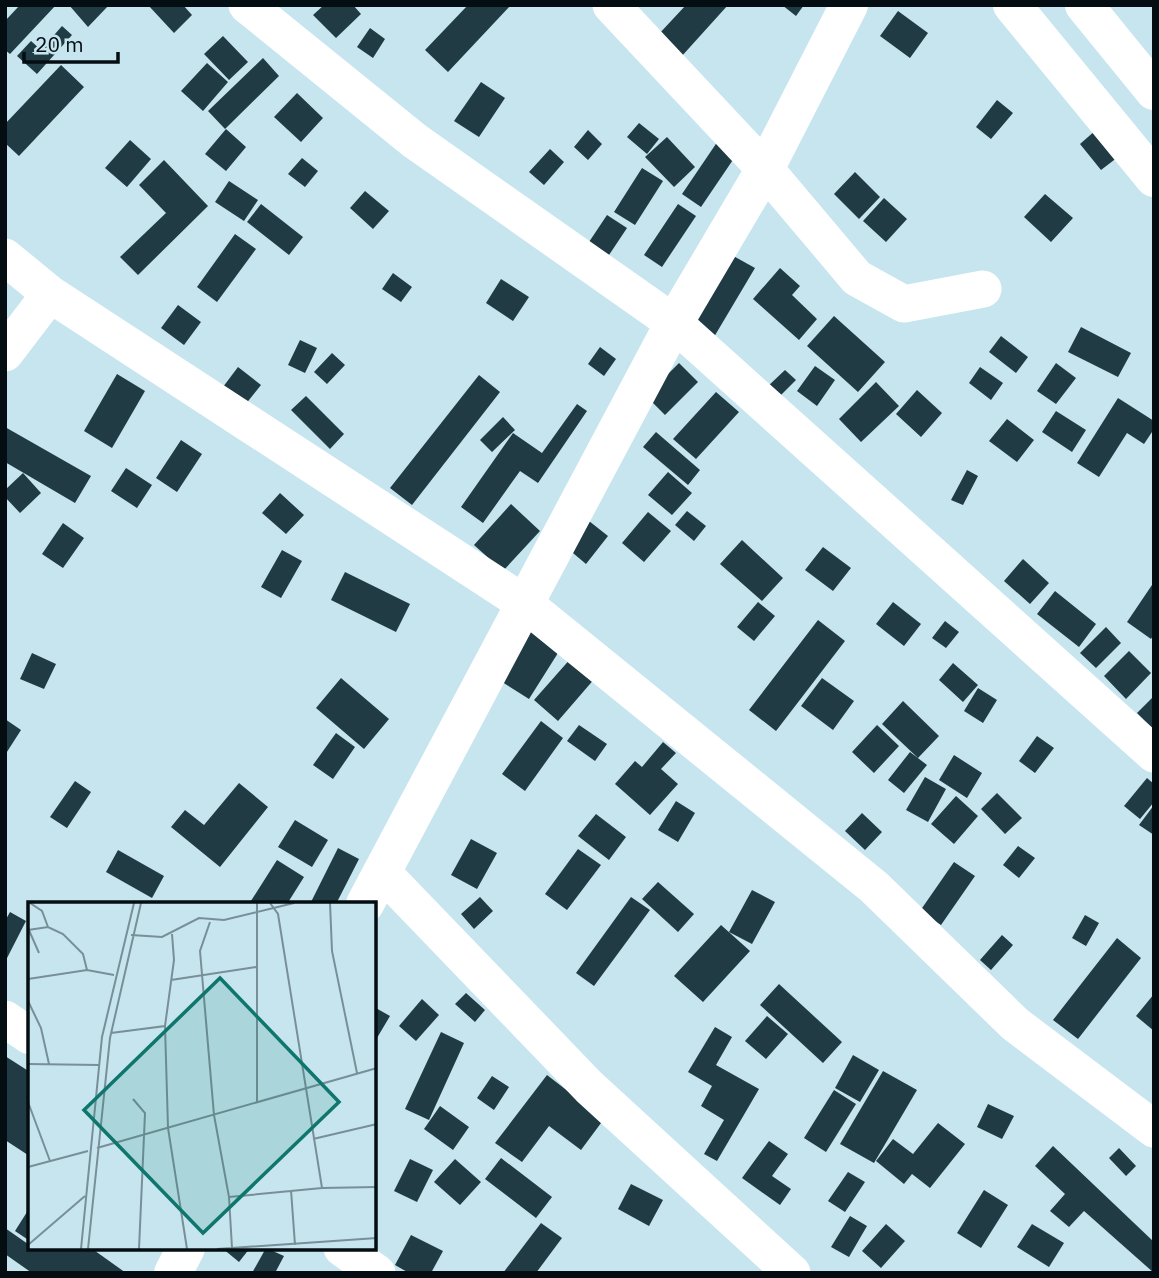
<svg xmlns="http://www.w3.org/2000/svg" width="1159" height="1278" viewBox="0 0 1159 1278" font-family="'IBM Plex Sans',sans-serif">
<rect width="100%" height="100%" fill="#c6e5ef"/>
<path fill="#203b43" d="M20,5H56L10,54L5,50V21Z
M69,5H109L88,27Z
M148,5H183L192,15L174,33Z
M324,5H353L361,14L336,38L313,15Z
M468,5H511L448,72L425,50Z
M686,5H728L681,57L658,35Z
M782,5H804L796,16Z
M898,11L928,33L910,58L880,36Z
M62,26L72,35L37,74L17,56L31,41L41,50Z
M370,28L385,39L373,58L357,47Z
M223,36L248,62L229,80L204,54Z
M263,58L279,76L225,129L208,111Z
M207,63L228,82L203,111L181,91Z
M61,65L84,87L19,156L5,143V124Z
M481,82L505,98L479,137L454,121Z
M297,93L323,118L301,142L274,117Z
M997,100L1013,113L991,139L976,127Z
M639,123L659,139L647,154L627,137Z
M226,129L246,147L226,171L205,154Z
M588,130L602,144L588,160L574,147Z
M1096,130L1118,157L1101,170L1080,144Z
M724,132L743,145L701,207L682,194Z
M667,137L695,167L674,187L645,157Z
M130,140L151,159L127,187L105,168Z
M550,149L564,162L544,185L529,172Z
M302,158L318,171L305,187L288,174Z
M164,160L208,206L138,275L120,257L166,213L139,185Z
M642,168L663,181L635,225L614,212Z
M855,172L880,197L859,219L834,194Z
M229,181L258,200L244,221L215,202Z
M365,191L389,211L373,229L350,208Z
M1045,194L1073,218L1051,242L1024,217Z
M884,198L907,219L886,242L863,221Z
M261,204L303,237L289,255L247,222Z
M678,204L696,216L662,267L644,255Z
M607,215L627,228L609,255L589,242Z
M235,234L256,249L217,302L197,287Z
M728,253L755,268L714,337L688,321Z
M780,268L800,286L792,295L817,319L799,340L753,299Z
M393,273L412,287L401,302L382,289Z
M501,279L529,297L513,321L486,303Z
M178,305L201,322L184,345L161,328Z
M834,316L885,362L858,392L807,346Z
M1081,327L1131,353L1118,377L1068,352Z
M1001,336L1028,357L1016,373L989,352Z
M300,340L317,348L305,373L288,365Z
M600,347L616,359L604,376L588,364Z
M332,353L345,365L327,384L314,372Z
M679,363L698,382L665,415L646,396Z
M1056,363L1076,378L1056,404L1037,391Z
M815,366L835,380L817,406L797,391Z
M238,367L261,385L245,405L223,387Z
M980,367L1003,383L991,400L969,383Z
M785,370L796,380L777,399L766,388Z
M117,374L145,391L112,448L84,431Z
M479,375L500,392L412,505L390,488Z
M876,382L899,406L861,442L839,419Z
M917,390L942,413L921,437L896,414Z
M716,392L739,412L696,459L673,439Z
M306,396L344,434L330,449L291,410Z
M1118,398L1154,421V429L1144,444L1127,433L1099,477L1077,463Z
M577,404L587,411L538,483L520,471L483,523L461,507L513,433L542,453Z
M1056,411L1086,430L1072,452L1042,432Z
M503,417L515,430L492,452L480,440Z
M1007,419L1034,440L1017,462L989,441Z
M5,427L91,476L75,503L5,462Z
M656,432L700,470L688,485L643,447Z
M181,440L202,454L177,492L156,478Z
M126,468L152,485L137,508L111,491Z
M967,470L978,476L963,505L951,500Z
M668,472L692,493L672,515L648,495Z
M23,473L41,493L20,513L5,497V490Z
M280,493L304,515L286,534L262,513Z
M511,504L540,531L503,571L474,545Z
M687,511L706,526L694,541L675,525Z
M648,512L671,531L644,562L622,543Z
M589,521L608,536L586,564L567,548Z
M63,523L84,538L63,568L42,554Z
M742,540L783,578L762,601L720,564Z
M823,547L851,568L833,591L805,570Z
M282,550L302,561L281,598L261,587Z
M1023,559L1049,583L1030,604L1004,581Z
M345,572L410,604L396,632L331,600Z
M1154,582V634L1151,639L1127,622Z
M1055,591L1096,624L1079,647L1037,614Z
M758,602L775,616L754,641L737,627Z
M893,602L921,624L904,646L876,624Z
M818,620L845,641L776,731L749,710Z
M945,621L959,632L946,648L932,638Z
M532,626L563,645L529,699L499,680Z
M1106,627L1121,643L1096,668L1080,653Z
M1129,651L1151,673L1126,699L1104,676Z
M32,653L56,664L44,689L20,679Z
M572,657L596,677L558,721L534,700Z
M953,663L978,685L963,702L939,680Z
M341,678L389,719L364,749L316,708Z
M822,678L854,701L833,730L801,706Z
M978,688L997,700L983,723L964,711Z
M1154,696V730L1137,713Z
M903,701L939,736L918,758L882,724Z
M5,719L21,730L5,755Z
M541,721L563,738L525,791L502,774Z
M579,725L607,744L595,761L567,741Z
M877,725L899,746L874,773L852,752Z
M336,733L355,747L333,779L313,765Z
M1037,736L1054,748L1035,773L1019,761Z
M663,742L676,753L661,769L678,784L650,815L615,784L635,761L642,767Z
M910,752L927,765L904,793L888,780Z
M954,755L982,773L967,798L939,780Z
M925,777L946,789L928,822L906,810Z
M1147,778L1154,784V802L1140,819L1124,806Z
M75,781L91,792L67,828L50,817Z
M239,783L268,807L220,867L171,827L185,810L204,825Z
M997,793L1022,818L1005,834L981,809Z
M956,796L978,816L954,844L931,824Z
M676,801L695,813L678,842L658,830Z
M1154,805V835L1139,825Z
M862,813L882,832L865,850L845,831Z
M596,814L626,837L609,860L578,836Z
M295,820L328,840L312,867L278,847Z
M471,839L497,853L477,889L451,875Z
M1018,846L1035,858L1019,878L1003,865Z
M338,848L359,859L336,904H310Z
M578,849L601,865L567,910L545,894Z
M118,850L164,876L152,898L106,872Z
M277,860L304,877L287,904H249Z
M954,862L975,876L941,925L920,911Z
M658,882L694,914L678,932L642,899Z
M752,890L775,902L752,944L729,932Z
M480,897L493,911L474,929L461,914Z
M631,897L650,910L594,986L576,973Z
M10,912L26,921L5,962V921Z
M1085,915L1099,923L1086,946L1072,938Z
M721,925L750,951L703,1002L674,976Z
M1002,935L1013,945L991,970L980,960Z
M1117,938L1141,958L1078,1039L1053,1020Z
M779,984L842,1042L823,1063L760,1005Z
M466,993L485,1010L475,1022L455,1004Z
M1154,994V1031L1136,1016Z
M422,999L439,1015L416,1041L399,1026Z
M374,1007L390,1016L374,1043Z
M767,1016L788,1034L766,1059L745,1041Z
M715,1027L732,1037L716,1065L759,1089L717,1161L704,1154L724,1120L701,1106L712,1086L688,1072Z
M441,1032L464,1043L429,1120L405,1109Z
M853,1055L879,1070L860,1102L835,1088Z
M5,1056L30,1072L28,1155L5,1140Z
M883,1071L917,1090L874,1163L840,1144Z
M547,1075L604,1119L581,1150L549,1126L522,1162L495,1143Z
M492,1076L509,1087L494,1110L477,1098Z
M834,1090L856,1104L826,1152L804,1138Z
M988,1104L1014,1116L1002,1139L977,1127Z
M440,1106L469,1127L453,1150L424,1129Z
M938,1123L965,1144L930,1188L912,1174L904,1184L876,1161L893,1139L913,1154Z
M769,1141L788,1154L772,1176L791,1189L780,1205L742,1178Z
M1053,1146L1154,1242V1273L1084,1211L1069,1227L1050,1211L1065,1194L1035,1166Z
M1119,1148L1136,1166L1126,1176L1109,1158Z
M501,1158L552,1197L536,1218L485,1179Z
M410,1159L433,1170L417,1202L394,1191Z
M455,1159L481,1182L460,1205L434,1182Z
M848,1172L865,1182L845,1212L828,1201Z
M631,1184L663,1200L649,1226L618,1209Z
M984,1190L1008,1205L981,1248L957,1233Z
M27,1212L30,1213V1241L15,1231Z
M850,1216L867,1226L849,1257L831,1247Z
M541,1223L562,1238L536,1273H503Z
M886,1224L905,1241L881,1268L862,1251Z
M1032,1224L1064,1243L1049,1267L1017,1247Z
M5,1228L38,1251L91,1248L126,1273H32L5,1254Z
M411,1235L443,1251L431,1273H409L395,1265Z
M222,1248H250L239,1262Z
M266,1248L284,1256L275,1273H252Z"/>
<g fill="none" stroke-linecap="round" stroke-linejoin="round">
<path stroke="#fff" stroke-width="37" d="M247,5L415,141L674,323L1154,754
M611,5L765,169L857,278L904,304L983,289
M5,257L50,294L524,603L874,887L1015,1024L1154,1129
M5,353L50,294
M382,872L589,1087L792,1273
M5,1019L30,1036
M342,1248L377,1273"/>
<path stroke="#fff" stroke-width="38" d="M365,904L674,323L765,169L849,5
M173,1273L186,1248"/>
<path stroke="#fff" stroke-width="38" d="M1012,5L1154,178
M1084,5L1154,91"/>
</g>
<g transform="translate(28 902)">
<rect width="348" height="348" fill="#c6e5ef"/>
<path fill="none" stroke="#788f97" stroke-width="2" d="M2,1L14,9L20,25M229,1V201M242,1L250,12L294,286L349,285M302,1L304,49L329,171M182,20L172,49L186,213L201,295L204,346M0,26L11,51M0,28L20,25L35,32L55,52L59,68M103,33L134,35L171,16L196,18L266,1M0,77L59,68L86,73M143,78L228,65M0,99L13,126L21,162M137,124L140,226L159,347M83,131L137,124L146,58L144,32M0,162L71,163M105,197L117,211L111,347M0,200L22,259M285,237L349,222M69,246L349,166M0,265L60,249M263,288L267,343M201,295L294,286M0,343L57,294M53,347L74,135L106,1M60,347L82,136L113,1M189,347L349,336"/>
<path fill="#0f766e" fill-opacity="0.15" stroke="#0f766e" stroke-width="3.5" d="M192,76L311,200L175,331L56,208Z"/>
<rect width="348" height="348" fill="none" stroke="#040e12" stroke-width="3.5"/>
</g>
<rect width="1159" height="1278" fill="none" stroke="#040e12" stroke-width="14"/>
<path d="M24 52v10h94v-10" fill="none" stroke="#040e12" stroke-width="3.5"/>
<text x="35" y="52" font-size="21" fill="#040e12" stroke="#c6e5ef" stroke-width="5" paint-order="stroke">20 m</text>
</svg>
